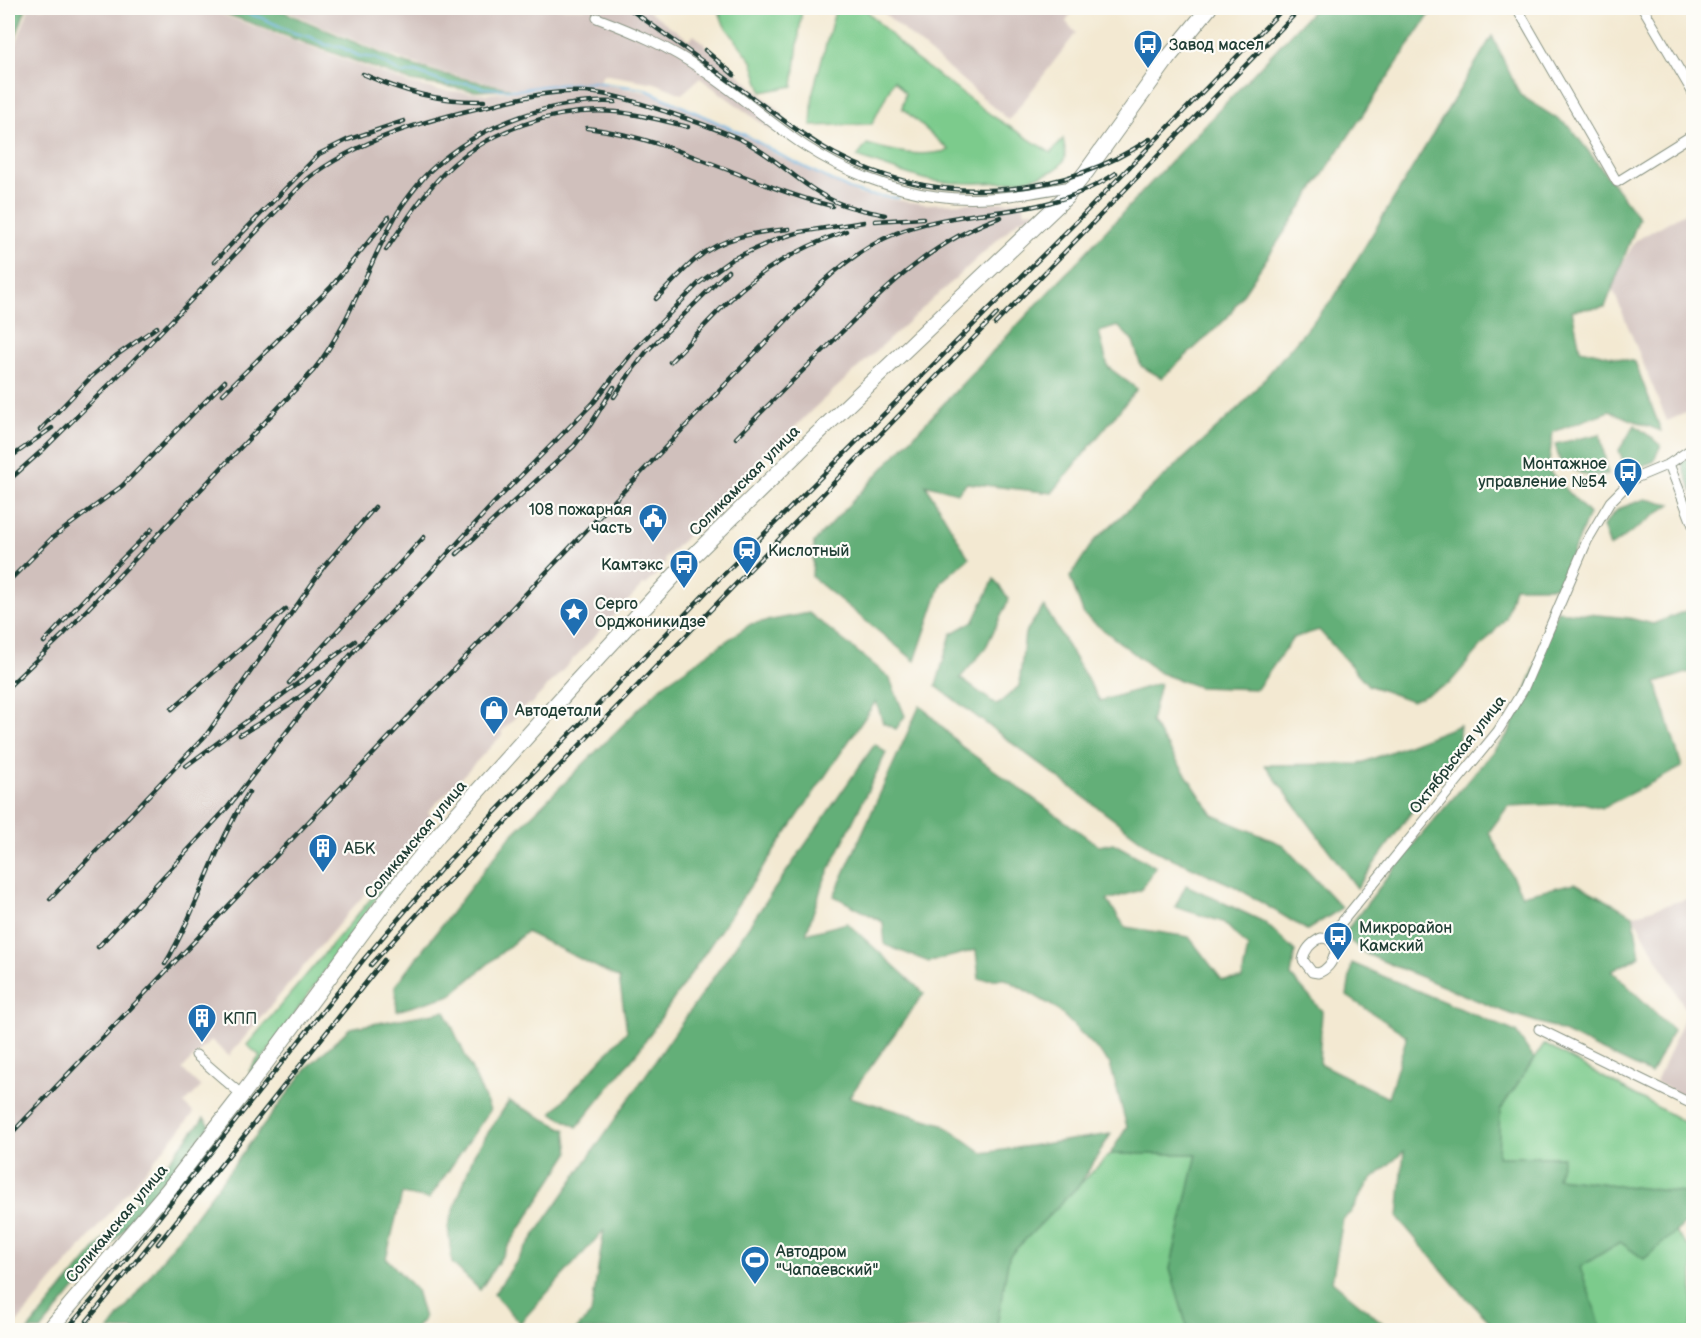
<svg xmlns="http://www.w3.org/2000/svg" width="1701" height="1338" viewBox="0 0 1701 1338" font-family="'Balsamiq Sans',sans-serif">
<rect width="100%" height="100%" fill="#fdfcf7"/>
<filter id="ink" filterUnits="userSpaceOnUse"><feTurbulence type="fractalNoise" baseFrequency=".0167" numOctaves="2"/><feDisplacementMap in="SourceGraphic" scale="12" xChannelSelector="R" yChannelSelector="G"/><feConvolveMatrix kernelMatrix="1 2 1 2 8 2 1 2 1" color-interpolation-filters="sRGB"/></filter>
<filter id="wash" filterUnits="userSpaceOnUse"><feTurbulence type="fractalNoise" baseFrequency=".008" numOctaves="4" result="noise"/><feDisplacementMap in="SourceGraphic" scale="24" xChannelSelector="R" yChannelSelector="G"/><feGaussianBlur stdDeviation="1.35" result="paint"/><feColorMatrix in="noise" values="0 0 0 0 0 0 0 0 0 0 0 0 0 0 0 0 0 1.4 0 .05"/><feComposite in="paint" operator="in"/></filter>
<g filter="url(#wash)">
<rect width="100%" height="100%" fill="#f3e9d2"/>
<path fill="#d0c0bc" d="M29,8H204L411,84L439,90L486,94L522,90L441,72L389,55L280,8H645L689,40L694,35L784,115L772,131L700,78L682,94L655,83L603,74L599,84L645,92L660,97L753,140L777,155L860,195L925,204L1009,202L1022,199L1025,212L1034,211L1035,215L1019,220L811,411L719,504L717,503L711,509L712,511L664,559L666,562L661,567L662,568L646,585L644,584L530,705L528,704L501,732L503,734L428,812L433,818L349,912L229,1056L211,1040L182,1069L201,1087L184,1104L194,1113L11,1330H8V66Z
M878,8H1074L1066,22L1076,33L1009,120Z
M1686,212L1694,225V404L1688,412L1667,421L1611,285L1635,241Z
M1693,897V1102L1656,1082L1687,1012L1633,915Z"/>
<path fill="#7bcb8c" stroke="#4d8460" stroke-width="1.5" d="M718,8H802L793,86L762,92L752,61L724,25Z
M836,8H864L913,57L994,117L1051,153L1063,139C1064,144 1066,153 1065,157C1058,188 952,185 928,180C904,174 881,165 857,157L867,144C894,152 921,158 949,150L902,108L905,93L894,80L872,124L811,126L813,91Z
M402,862L252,1074L249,1071L260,1056L247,1045Z
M1544,1044L1693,1127V1180L1689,1194L1557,1178L1562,1157H1497L1500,1110Z
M1110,1154H1197L1170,1269L1188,1330H996L1009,1256Z
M1675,1232L1693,1252V1318L1689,1330H1602L1579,1267L1620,1242L1644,1259Z"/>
<path fill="#64af78" stroke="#427656" stroke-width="1.5" d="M8,8H26L8,58Z
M210,8H275L398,61L442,74L512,89L476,91L410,81Z
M1315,8H1354L1361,12L1369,8H1434L1227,318L1162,378L1141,366L1133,341L1118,326L1099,332L1108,367L1137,389L1052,493L967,483L957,493L925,484L969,558L942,581L915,661L812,577L814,542Z
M1492,36L1520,95L1570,127L1639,218L1605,307L1572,310L1580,349L1635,362L1661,431L1609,411L1553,432L1548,470L1589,514L1558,587H1514L1506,618L1449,684L1412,701L1368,685L1319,630L1293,638L1257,689L1199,687L1160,673L1084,615L1070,577L1093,542L1241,406L1335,296Z
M1635,425L1661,445L1653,462L1627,472L1619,450Z
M1600,434L1608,474L1589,476L1561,465L1555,444Z
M1693,455V494L1681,462Z
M1645,499L1671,504L1610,547L1603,526L1618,509Z
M994,579L1009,599L985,649L960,678L997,705L1019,686L1025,633L1044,606L1100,701L1160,683L1151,722L1213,815L1283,845L1342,908L1307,930L1234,886L1156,851L936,686L951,634L974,621Z
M1693,608V671L1656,683L1682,767L1602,808L1583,803L1508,806L1489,832L1522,895L1575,883L1633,915L1640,956L1612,971L1673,1030L1651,1074L1553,1027L1505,1012L1366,954L1343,935L1406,853L1509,733L1557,611L1629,618L1653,624Z
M809,613L889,677L905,716L896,729L883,723L876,701L639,1050L577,1127L552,1113L627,1031L619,978L526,932L451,995L397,1011L395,986L508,839L663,685L751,624Z
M920,705L961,746L1099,846L1113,843L1156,867L1141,890L1107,900L1125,927L1189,937L1222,980L1242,979L1248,947L1223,922L1175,907L1186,885L1264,922L1295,951L1291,976L1322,1011L1319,1063L1388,1098L1407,1036L1347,996L1352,963L1516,1032L1534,1059L1500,1110L1498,1157H1563L1557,1178L1693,1194V1217L1644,1259L1620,1242L1580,1267L1602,1330H1489V1321L1459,1290L1398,1218L1404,1151L1368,1183L1351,1212L1343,1219L1332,1281L1391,1330H1188L1170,1269L1197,1154H1110L1127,1127L1110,1064L1094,1046L1056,1008L1006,979H979L976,950L929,962L885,945L883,922L834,896Z
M1460,725L1458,747L1357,888L1265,765L1359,764Z
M875,744L886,753L823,883L806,934L847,923L924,993L849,1097L942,1124L983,1153L1111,1134L1080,1184L1009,1256L996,1330H576L591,1314L604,1230L520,1323L494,1294Z
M445,1011L490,1110L429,1199L402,1194L386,1258L416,1290L424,1318L414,1330H109L307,1068L350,1028Z
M509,1101L566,1130L569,1153L480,1290L452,1263L448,1226L474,1154Z
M204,1118L210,1125L41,1330H28Z"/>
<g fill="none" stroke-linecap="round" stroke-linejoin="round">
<path stroke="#6cb4e3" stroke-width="2" d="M228,8L262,18L294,33L311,37L326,45L339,46L359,56L375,58L403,74L415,72L448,84L467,83L483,88L518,90L543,86L594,82L644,89L745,135L786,158L849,189L868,195L899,198"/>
</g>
</g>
<g filter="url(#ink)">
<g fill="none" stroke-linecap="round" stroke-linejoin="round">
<g stroke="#899383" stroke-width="11">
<path id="minor" d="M1517,8L1617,182L1694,134
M1643,8L1694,95
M597,18C634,32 669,47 702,70C738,94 770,123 805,146C843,171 891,190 936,196C983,203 1030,194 1076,185
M1669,464L1694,528
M1321,938C1344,939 1335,968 1318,973L1312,972L1303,960C1305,949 1311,943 1321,938Z
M1328,939L1498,731L1523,690L1587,541L1610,502L1633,479L1669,464L1694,447
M1539,1029L1694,1105
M196,1055L242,1095"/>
</g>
<g stroke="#899383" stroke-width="17">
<path id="primary" d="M49,1330L168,1190L242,1095L393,891L439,834L576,682L684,565L814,437L1066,197L1086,172L1168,58L1209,8"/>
</g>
<use href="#minor" stroke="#fff" stroke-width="9"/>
<use href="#primary" stroke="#fff" stroke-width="15"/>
<g stroke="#1f3d34" stroke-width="4.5">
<path id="rail" d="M628,8C672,39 716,71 760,103C785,121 808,140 835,154C935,207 1056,201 1150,139
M705,50L734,75
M363,74C403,92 440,102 484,101
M587,128C673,138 748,185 832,206
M420,181C468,129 544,99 615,102
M977,214C1025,210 1076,201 1116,173
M875,221L923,218
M386,250C404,224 421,196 444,173C487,130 556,107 616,112C640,114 664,121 688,127
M214,262L319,154L347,140L404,121
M656,299C669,286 682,271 696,259C722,237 756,232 789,229
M995,324L1301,8
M670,362C695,337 718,309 745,286C774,262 810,244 846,231
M223,394L331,287L389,217
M614,397L631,372L647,351L728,271
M40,430L91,377L117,355L157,327
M736,438C766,407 796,377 827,347C878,295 930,241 1001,217
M8,459L52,428
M8,481L45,448L128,366L305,181C358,139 426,120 492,105C523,97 554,90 586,92C615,94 642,104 670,113C694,121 718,129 742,140C776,157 801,186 836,202C852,209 868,211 885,215
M457,554L574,446L591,424L614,387
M320,571L375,507
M8,582L52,538L122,486L225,381
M44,642L115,566L152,529
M289,683L424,537
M8,687L64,634L313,371C351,323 367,265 398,212C406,199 416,187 426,175
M172,709L286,609
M240,735L290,704L319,682
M186,766L355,641
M50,899L207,734L325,565
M98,947L228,807L309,703L360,644L429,574L493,504L594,402L635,349L699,283L732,259L777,239L800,232L864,222
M165,964C198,909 214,846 249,792
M371,965L433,897L997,314
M8,1137L821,284C876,233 912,223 985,213
M158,1244L384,960
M87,1321L159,1233
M66,1330L108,1282L364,959L448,861L716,582L1077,221L1284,8"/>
</g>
<use href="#rail" stroke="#fdfcf7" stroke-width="2" stroke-dasharray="7" stroke-linecap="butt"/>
</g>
</g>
<defs>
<g id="bus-pin" transform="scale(1.5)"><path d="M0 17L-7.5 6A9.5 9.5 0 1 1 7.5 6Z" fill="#1f6fb2" stroke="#fdfcf7"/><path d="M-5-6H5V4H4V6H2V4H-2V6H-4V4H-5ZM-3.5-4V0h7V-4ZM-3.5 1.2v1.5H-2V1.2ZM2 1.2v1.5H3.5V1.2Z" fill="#fff"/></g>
<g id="civic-pin" transform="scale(1.5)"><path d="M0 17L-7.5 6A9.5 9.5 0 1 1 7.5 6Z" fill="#1f6fb2" stroke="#fdfcf7"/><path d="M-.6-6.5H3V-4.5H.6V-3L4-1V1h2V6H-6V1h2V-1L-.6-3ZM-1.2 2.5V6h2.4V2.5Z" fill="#fff"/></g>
<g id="station-pin" transform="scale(1.5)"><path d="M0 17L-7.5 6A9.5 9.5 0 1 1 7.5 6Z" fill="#1f6fb2" stroke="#fdfcf7"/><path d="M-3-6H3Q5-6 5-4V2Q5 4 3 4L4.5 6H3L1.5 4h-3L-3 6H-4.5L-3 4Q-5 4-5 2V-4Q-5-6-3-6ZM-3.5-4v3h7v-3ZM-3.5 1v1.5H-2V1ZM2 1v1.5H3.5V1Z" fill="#fff"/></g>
<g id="sight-pin" transform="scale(1.5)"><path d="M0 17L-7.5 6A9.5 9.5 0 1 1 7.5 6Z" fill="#1f6fb2" stroke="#fdfcf7"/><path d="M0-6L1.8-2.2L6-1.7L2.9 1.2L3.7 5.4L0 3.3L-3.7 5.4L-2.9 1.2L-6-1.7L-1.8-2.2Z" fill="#fff"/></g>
<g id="shop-pin" transform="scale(1.5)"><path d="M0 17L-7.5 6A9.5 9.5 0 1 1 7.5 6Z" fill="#1f6fb2" stroke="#fdfcf7"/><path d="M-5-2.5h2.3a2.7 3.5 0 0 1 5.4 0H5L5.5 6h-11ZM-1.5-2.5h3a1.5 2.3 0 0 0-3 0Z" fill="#fff"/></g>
<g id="building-pin" transform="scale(1.5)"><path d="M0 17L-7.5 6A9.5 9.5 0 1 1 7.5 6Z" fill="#1f6fb2" stroke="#fdfcf7"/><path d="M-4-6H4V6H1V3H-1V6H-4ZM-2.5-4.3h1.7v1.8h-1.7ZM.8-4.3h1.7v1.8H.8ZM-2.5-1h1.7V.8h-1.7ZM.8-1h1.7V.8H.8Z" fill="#fff"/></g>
<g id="stadium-pin" transform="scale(1.5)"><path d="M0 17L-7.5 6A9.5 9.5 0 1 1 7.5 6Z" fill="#1f6fb2" stroke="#fdfcf7"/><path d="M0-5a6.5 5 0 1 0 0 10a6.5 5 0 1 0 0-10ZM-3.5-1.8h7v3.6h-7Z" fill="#fff"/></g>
</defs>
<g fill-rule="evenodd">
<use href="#bus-pin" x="1148" y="44"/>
<use href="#bus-pin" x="1628" y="472"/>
<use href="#civic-pin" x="653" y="518"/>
<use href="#station-pin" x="747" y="550"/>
<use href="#bus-pin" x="684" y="564"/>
<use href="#sight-pin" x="574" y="612"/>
<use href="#shop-pin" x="494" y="710"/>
<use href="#building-pin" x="323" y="848"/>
<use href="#bus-pin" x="1338" y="936"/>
<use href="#building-pin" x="202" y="1018"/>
<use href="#stadium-pin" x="755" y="1260"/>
</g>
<g text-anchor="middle" stroke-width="4.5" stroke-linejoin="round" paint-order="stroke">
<g font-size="16" fill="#1f3d34" stroke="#fdfcf7" text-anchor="start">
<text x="1169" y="50">Завод масел</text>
<text x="1607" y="469" text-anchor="end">Монтажное<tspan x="1607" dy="18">управление №54</tspan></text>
<text x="632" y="515" text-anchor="end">108 пожарная<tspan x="632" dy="18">часть</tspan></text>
<text x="768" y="556">Кислотный</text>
<text x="663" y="570" text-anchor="end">Камтэкс</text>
<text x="595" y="609">Серго<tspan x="595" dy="18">Орджоникидзе</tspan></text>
<text x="515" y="716">Автодетали</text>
<text x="344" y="854">АБК</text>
<text x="1359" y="933">Микрорайон<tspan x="1359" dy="18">Камский</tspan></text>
<text x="223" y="1024">КПП</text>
<text x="776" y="1257">Автодром<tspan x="776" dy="18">"Чапаевский"</tspan></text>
</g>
<g font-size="16" fill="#1f3d34" stroke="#fdfcf7">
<text transform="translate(744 480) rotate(-45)" y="6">Соликамская улица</text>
<text transform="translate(1457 754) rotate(-52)" y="6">Октябрьская улица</text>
<text transform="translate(415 839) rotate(-50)" y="6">Соликамская улица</text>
<text transform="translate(116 1223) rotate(-50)" y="6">Соликамская улица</text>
</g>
</g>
<rect width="1701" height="1338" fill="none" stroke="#fdfcf7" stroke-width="30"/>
</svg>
